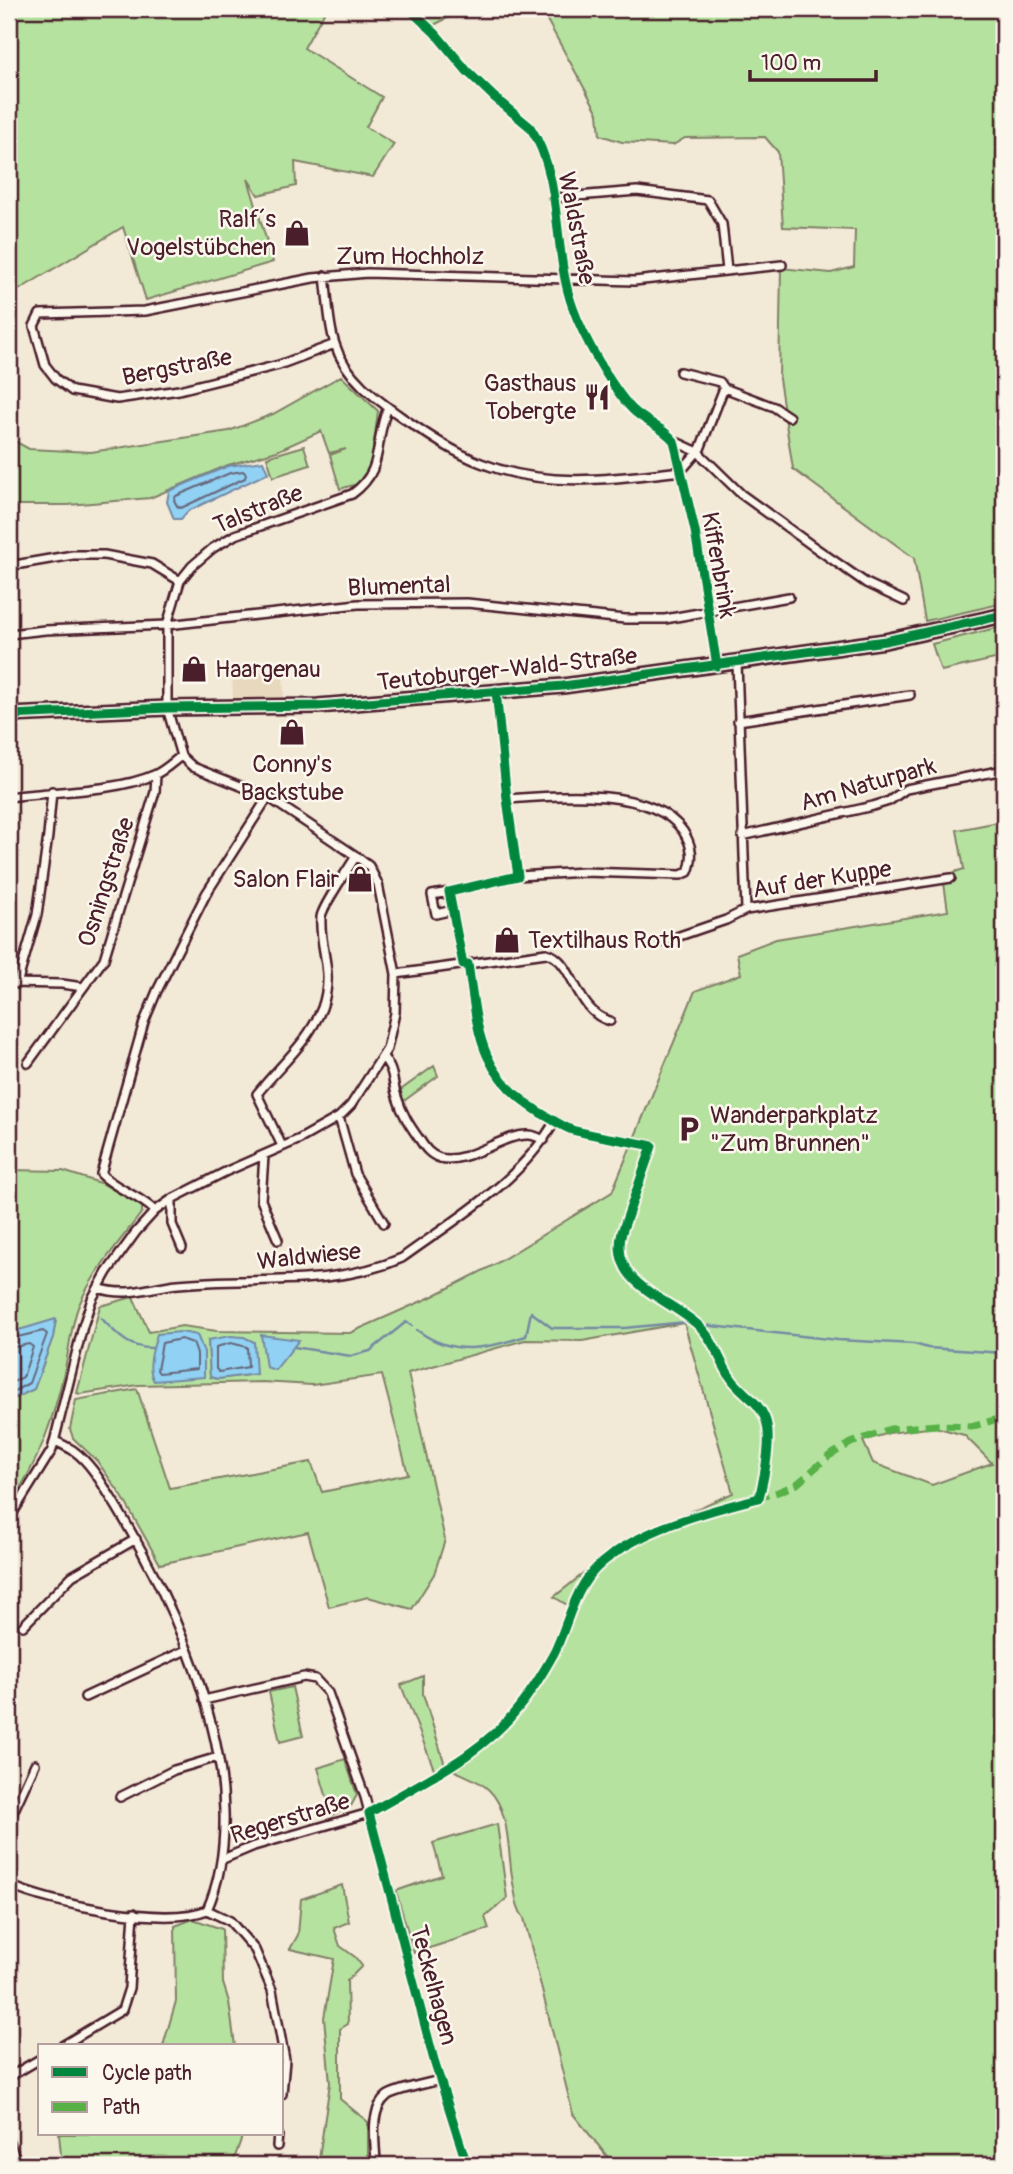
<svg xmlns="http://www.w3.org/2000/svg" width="1013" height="2174" viewBox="0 0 1013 2174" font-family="Pangolin,sans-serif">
<rect width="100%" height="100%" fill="#f2e9d7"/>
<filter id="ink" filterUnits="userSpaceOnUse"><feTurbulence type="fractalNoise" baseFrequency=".0143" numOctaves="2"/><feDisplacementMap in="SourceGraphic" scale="14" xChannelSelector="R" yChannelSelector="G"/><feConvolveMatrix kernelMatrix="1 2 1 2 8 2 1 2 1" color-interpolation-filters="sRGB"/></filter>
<g filter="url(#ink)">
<path fill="#e7d8be" d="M283,663L284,699L233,700L232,665Z"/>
<path fill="#b6e2a0" stroke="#808066" stroke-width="2" fill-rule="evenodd" d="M9,9H326L304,48L382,97L366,127L394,144L373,177L295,162L296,186L258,195L248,179L273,262L146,300L123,227L12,294L9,293Z
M415,9H465L432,26Z
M541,9H1004V603L925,621L914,558L793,469L779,379L781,268L831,273L854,267L855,230L783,227L778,152L765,137L685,138L673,145L622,142L600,135L598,113Z
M341,376L378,411L371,466L357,484L340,489L330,455L346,449L329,453L321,431L277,451L228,465L150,498L68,505H9V438L29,449L91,452L229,431L273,414Z
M304,446L310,465L273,477L267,457Z
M1004,626V657L941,671L932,644Z
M1004,821V2165H614L573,2114L524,1918C517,1909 516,1899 514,1888C507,1858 512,1812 489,1790C479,1780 463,1775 451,1769C461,1761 472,1755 482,1747C525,1711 551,1659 572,1608L554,1597L627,1539L733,1493L684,1323L582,1341L525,1340L408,1373L445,1540L434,1574L412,1609L368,1597L329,1607L308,1532L160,1564L123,1498L97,1461L73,1438L70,1429L76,1400L137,1389L170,1488L311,1462L322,1492L408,1474L382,1375L312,1385L262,1382L138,1385L80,1394L77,1393L100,1306L133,1297L149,1332L182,1326L217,1331L350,1333L431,1297L492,1266L612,1192L695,991L741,974L737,954L776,939L948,911L943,876L964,869L957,830ZM208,1340L256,1374L218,1379L210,1377ZM935,1427L964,1435L992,1463L932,1485L873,1463L863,1441L889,1433Z
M434,1066L438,1076L401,1103L398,1092Z
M9,1170L63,1171L103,1184L142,1206V1212C121,1240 93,1272 79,1305C72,1320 69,1350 65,1368C54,1418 39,1463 9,1505V1401L34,1389L53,1337L56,1320L9,1333Z
M423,1676V1694L445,1765L434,1769L401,1685Z
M292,1687L303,1736L280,1742L269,1692Z
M345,1759L357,1795L351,1806L332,1815L318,1768Z
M497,1824L507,1898L485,1917L489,1929L414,1953L396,1891L442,1875L433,1843Z
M342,1885L349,1922L334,1928L340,1946L355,1957L362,1966L347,1981L348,2024L340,2029V2099L368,2122V2165H318L330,2083L324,2018L334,1959L290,1949L298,1935L301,1899Z
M193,1919L222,1929L223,1983L229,2002L235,2046H163L176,2001L175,1926Z
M59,2134H243L232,2165H62Z"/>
<path fill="#91d1f3" stroke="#758aa3" stroke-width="2" d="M263,461L268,473L188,511L181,519H174L167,502L169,491L228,466Z
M56,1319L53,1337L34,1389L9,1401V1333Z
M181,1332L197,1335L204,1352V1377L154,1381C146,1368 153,1349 157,1334Z
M261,1335L299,1340L275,1370L266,1367Z
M230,1336L244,1337L254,1342L256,1374L218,1379L210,1377L208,1340Z"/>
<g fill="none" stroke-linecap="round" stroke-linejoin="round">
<path stroke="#66667b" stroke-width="2" d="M243,471L246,474L245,478L181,508L177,506L174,500L176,496L230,473Z
M9,1339L43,1331L47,1334L29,1383L9,1394
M181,1339L193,1343L197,1354V1369L159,1373L157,1370L162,1343Z
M231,1343L247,1347L248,1367L219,1372L216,1369V1347Z
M9,1348L29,1344L33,1347L23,1377L9,1384"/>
<path stroke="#758aa3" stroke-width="2.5" d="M101,1318C117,1334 128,1349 153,1348
M703,1325L838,1340L914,1344L928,1348L1004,1353
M417,1330C453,1357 486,1349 526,1336L531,1312L552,1328H624L687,1322
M294,1347L351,1356L370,1351L406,1322L412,1326"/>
<g stroke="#4a1f2b" stroke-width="12">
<path id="street" d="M409,9L435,33L467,71L494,97L530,127C564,178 552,252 573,308C583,336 611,387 632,409C645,422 663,427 674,441L695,531L717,665
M553,198L637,191L708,200L722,224L727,270
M325,276C328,298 328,323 335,344C345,377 376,399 403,418C428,435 453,452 481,463C547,489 614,479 681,471
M335,344L279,365L179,390L117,399L72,391L56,379L45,365L34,326L40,314L145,311L313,278L367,273L634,281L782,265
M680,372L720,382L724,388
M674,441L698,452L741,494L810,544L866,583L904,601
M681,471L700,449L724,388L774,407L789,417
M9,566L73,555H104L152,564L180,581
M9,634L45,630L167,625L358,604L467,603L625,619H665L789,597
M737,663L746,910
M496,691L507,799L518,876
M738,721L910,695
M9,797C52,791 115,792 154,775C164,771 173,762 181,756
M742,836L873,806L889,801L906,789L1004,770
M449,892L432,895L436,914L453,910
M662,942L726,920L746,910L951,878
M463,964L449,892L518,876L584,872L681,875L688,872C694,857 692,845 683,831C651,786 556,795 507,799
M468,964C478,1029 477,1073 539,1112C550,1118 561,1126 572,1130C598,1137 626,1140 652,1146
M396,974L546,953C575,960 574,1011 610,1021
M9,983L62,984L83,987
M17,984L37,915L48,836L52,791
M383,1057C396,1074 391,1079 397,1097C402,1114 410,1126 420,1140C425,1148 430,1155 440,1158C467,1165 504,1133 529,1135C534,1135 539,1138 544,1140
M28,1063L104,959L155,792L156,775
M339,1117L355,1174L384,1223
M282,1146L257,1094C280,1065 308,1043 322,1008C335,970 319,951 321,917C322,907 349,868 356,856
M264,1156L261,1200L278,1240
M172,1199V1224L182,1248
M155,1211C139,1195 117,1190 101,1174L144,1022L157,991L206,894L268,797
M98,1288C129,1298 148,1287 178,1284C253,1276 331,1289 402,1258C457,1218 520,1182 555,1121
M9,1519L52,1450L83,1326L92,1299L107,1272L136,1232L155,1211L172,1199L227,1171L300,1139L339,1117L351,1105L387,1049L395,1013L396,974L378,884L369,866L356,856L268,797L193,767L181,756L167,708V625L180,581L192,566L213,548L235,535L352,494C386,470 373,442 388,407
M23,1626L72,1576L136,1539
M85,1697L186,1650
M204,1700L304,1677L315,1679L328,1693L365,1797L435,2064L467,2165
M120,1797L174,1770L218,1757
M9,1821L35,1764
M223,1859L254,1846L369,1813
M9,1885C50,1904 166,1927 207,1910C221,1878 225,1846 224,1811C222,1711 167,1590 116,1506C104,1487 92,1464 74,1451C68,1447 61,1444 55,1441
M207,1910L230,1921L255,1950L272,1990L285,2060L282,2094
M62,2046L122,2010L129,1988L134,1913
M9,2077L40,2059
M9,2142L16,2159L28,2165
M277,2146L278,2134
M376,2165C376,2144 368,2111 387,2096C394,2090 429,2083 440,2080"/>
</g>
<g stroke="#4a1f2b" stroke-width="18">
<path id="primary" d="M9,715L167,708L318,706L563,686L885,641L1004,615"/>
</g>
<use href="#street" stroke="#fbf7ec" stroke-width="7"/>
<use href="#primary" stroke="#fbf7ec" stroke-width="12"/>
<path stroke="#57b146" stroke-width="7" stroke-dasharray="14 7" stroke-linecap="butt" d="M755,1499L778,1492L797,1484L829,1456L851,1443L890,1429L937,1425L974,1426L1004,1417"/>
<g stroke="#fbf7ec" stroke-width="13">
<path id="cycleway" d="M409,9L435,33L467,71L494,97L530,127C564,178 552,252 573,308C583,336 611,387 632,409C645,422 663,427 674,441L695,531L717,666
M9,715L167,708L318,706L563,686L885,641L1004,615
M467,2165L435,2064L369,1813C421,1782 481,1756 519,1707C532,1691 544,1671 554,1653C565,1631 570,1606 583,1585C611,1536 707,1511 759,1498C764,1478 773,1437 765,1418C758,1400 741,1393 731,1378C720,1362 714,1340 700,1327C669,1297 608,1285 622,1232L652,1146C626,1140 598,1137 572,1130C561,1126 550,1118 539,1112C477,1073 478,1029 468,964H463L449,892L518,876L507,799L496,691"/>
</g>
<use href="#cycleway" stroke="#00873e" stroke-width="9"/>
</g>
</g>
<defs>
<g id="shop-bare" transform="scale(2.1)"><path d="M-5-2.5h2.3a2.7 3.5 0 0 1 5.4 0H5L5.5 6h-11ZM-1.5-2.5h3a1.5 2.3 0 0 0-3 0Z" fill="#4a1f2b" stroke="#fbf7ec" stroke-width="2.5" paint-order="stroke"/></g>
<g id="restaurant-bare" transform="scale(2.1)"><path d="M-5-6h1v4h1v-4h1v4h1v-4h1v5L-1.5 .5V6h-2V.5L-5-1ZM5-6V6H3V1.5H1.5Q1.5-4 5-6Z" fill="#4a1f2b" stroke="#fbf7ec" stroke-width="2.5" paint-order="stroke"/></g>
<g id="parking-bare" transform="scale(2.1)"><path d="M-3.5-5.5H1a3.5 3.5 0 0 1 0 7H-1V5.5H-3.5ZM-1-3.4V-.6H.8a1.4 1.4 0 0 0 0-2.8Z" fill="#4a1f2b" stroke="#fbf7ec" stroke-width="2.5" paint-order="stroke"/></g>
</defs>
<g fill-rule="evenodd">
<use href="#shop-bare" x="297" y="233"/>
<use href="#restaurant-bare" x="597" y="397"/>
<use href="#shop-bare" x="194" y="669"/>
<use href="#shop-bare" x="292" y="732"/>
<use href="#shop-bare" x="360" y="879"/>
<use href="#shop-bare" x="507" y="940"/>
<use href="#parking-bare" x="689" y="1129"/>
</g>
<g text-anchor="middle" stroke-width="5" stroke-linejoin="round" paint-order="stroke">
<g font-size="24" fill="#4a1f2b" stroke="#fbf7ec" text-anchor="end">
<text x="276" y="227">Ralf´s<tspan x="276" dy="28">Vogelstübchen</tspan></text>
<text x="576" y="391">Gasthaus<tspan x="576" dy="28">Tobergte</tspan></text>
<text x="215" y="677" text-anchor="start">Haargenau</text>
<text x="292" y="772" text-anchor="middle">Conny's<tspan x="292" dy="28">Backstube</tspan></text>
<text x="339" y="887">Salon Flair</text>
<text x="528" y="948" text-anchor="start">Textilhaus Roth</text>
<text x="710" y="1123" text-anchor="start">Wanderparkplatz<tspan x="710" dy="28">"Zum Brunnen"</tspan></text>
</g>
<g font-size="24" fill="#4a1f2b" stroke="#fbf7ec">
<text transform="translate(577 228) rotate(79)" y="8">Waldstraße</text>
<text x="410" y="264">Zum Hochholz</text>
<text transform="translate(177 367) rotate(-11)" y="8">Bergstraße</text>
<text transform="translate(258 509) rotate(-22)" y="8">Talstraße</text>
<text transform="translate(719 565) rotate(80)" y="8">Kiffenbrink</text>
<text transform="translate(399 586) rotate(-2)" y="8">Blumental</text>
<text transform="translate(507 669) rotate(-6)" y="8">Teutoburger-Wald-Straße</text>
<text transform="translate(868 784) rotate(-16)" y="8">Am Naturpark</text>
<text transform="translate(822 879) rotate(-9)" y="8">Auf der Kuppe</text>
<text transform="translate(106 882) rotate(-72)" y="8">Osningstraße</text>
<text transform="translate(309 1256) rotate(-6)" y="8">Waldwiese</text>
<text transform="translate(290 1818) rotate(-17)" y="8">Regerstraße</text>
<text transform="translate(434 1985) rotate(75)" y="8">Teckelhagen</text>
</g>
</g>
<rect width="1013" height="2174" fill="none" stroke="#fbf7ec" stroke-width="35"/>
<rect x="18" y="18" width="978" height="2139" fill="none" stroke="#4a1f2b" stroke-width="2.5" filter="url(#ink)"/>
<rect x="38" y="2044" width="245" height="91" fill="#fbf7ec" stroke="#b4a19f" stroke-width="2"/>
<rect x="52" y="2067" width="35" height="10" fill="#00873e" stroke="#b4a19f" stroke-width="2"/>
<text x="102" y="2080" font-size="21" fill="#4a1f2b">Cycle path</text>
<rect x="52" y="2102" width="35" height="10" fill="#57b146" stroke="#b4a19f" stroke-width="2"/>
<text x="102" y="2114" font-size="21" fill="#4a1f2b">Path</text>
<path d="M750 70v10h126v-10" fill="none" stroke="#4a1f2b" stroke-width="3.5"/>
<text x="761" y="70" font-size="21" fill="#4a1f2b" stroke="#fbf7ec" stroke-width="5" paint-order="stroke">100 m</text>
</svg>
